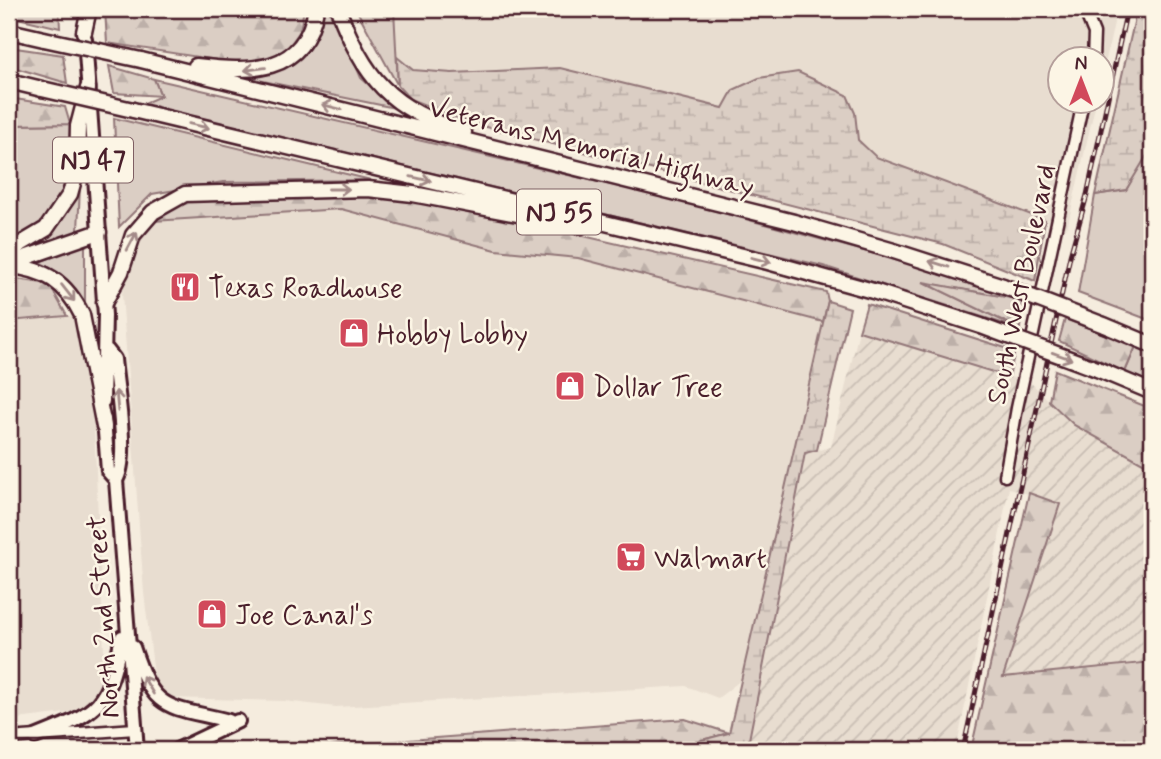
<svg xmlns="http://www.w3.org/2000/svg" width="1161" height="759" viewBox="0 0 1161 759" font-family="Mynerve,sans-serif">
<defs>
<pattern id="industrial-furrows" width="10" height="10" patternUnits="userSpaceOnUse" patternTransform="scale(1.75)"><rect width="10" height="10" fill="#e8ddd0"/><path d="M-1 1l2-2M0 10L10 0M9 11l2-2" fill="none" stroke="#c8bdb3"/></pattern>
<pattern id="forest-firs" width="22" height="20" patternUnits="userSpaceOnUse" patternTransform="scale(1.75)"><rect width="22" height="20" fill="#dbcec4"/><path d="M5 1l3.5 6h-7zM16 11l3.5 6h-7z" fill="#bdb0a9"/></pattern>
<pattern id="wetland-marsh" width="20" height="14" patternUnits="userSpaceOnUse" patternTransform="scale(1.75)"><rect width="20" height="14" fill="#dbcec4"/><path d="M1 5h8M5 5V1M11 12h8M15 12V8" fill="none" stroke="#bdb0a9"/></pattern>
</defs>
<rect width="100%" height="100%" fill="#f5ecde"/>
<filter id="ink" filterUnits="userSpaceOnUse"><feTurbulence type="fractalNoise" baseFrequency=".0143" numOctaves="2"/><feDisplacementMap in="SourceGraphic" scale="14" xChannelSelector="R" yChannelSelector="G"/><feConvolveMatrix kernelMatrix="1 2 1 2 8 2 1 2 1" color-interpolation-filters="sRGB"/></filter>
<g filter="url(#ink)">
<path fill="#e8ddd0" d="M394,9H1117L1102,78V60H1060V102H1096L1067,228L876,157L858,140L855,113L723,108L560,68L452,73L413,70L397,57Z
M341,209L496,250L578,258L823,322L741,680L718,698L686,686L336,707L284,701L170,698L155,683L144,593L122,294L130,248L153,221Z
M89,314L105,675L102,691L88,704L74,712L9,720V321Z"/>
<path fill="url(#industrial-furrows)" d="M859,331L1031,383L1074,425L1152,468V662L1002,677L1060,504L1009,488L956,750H747L806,453L831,447Z"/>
<path fill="#dbcec4" stroke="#927678" stroke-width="2" d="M322,9H332L361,78L395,108L253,79C294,65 317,55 322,9Z
M356,9H394L398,86Z
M154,79L672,199L945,273L1022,300L926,283L1020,329L823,266L142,104L161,96Z
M114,118L371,180L223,182L152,194L119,227Z
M70,124L69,185L44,220L9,245V125Z
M1150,146L1152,147V321L1078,293L1095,195L1126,190Z
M80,186L78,231L34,248L60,224Z
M85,244V303L61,274L39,262Z
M1136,346L1152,350V386L1125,372Z"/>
<path fill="url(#forest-firs)" stroke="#927678" stroke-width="2" d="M9,9H59L60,28L9,16Z
M105,9H304L300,31L284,53L250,65L107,43Z
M9,47L63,55L67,83L9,66Z
M109,66L154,79L161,96L114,93Z
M9,98L65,107L70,124L9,125Z
M249,197H378L440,203L826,292L828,301L823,322L578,258L496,250L341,209L153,221L185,202Z
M9,278L49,284L67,316L9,321Z
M923,282L1022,300L1020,329Z
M867,304L1015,351L1009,377L859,331Z
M1065,319L1136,346L1125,372L1059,341Z
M1055,370L1152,409V468L1074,425L1049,401Z
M1029,493L1060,504L1003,677L1152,662V750H971Z
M685,719L729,733L702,740L690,750H277Z"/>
<path fill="url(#wetland-marsh)" stroke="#927678" stroke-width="2" d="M1137,9H1152V147L1126,190L1095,195Z
M397,57L413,70L452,73L560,68L723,108L733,90L759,78L798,72L847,95L855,113L858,140L876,157L1045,220L1035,281L943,244L471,123L410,99L398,86Z
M828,301L850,308L817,450L805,453L747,750H690L702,740L729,733Z"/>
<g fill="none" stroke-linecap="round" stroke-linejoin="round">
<g stroke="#4a1f2b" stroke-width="15">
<path id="minor" d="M1084,9L1094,33L1093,60
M1005,476L1017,408L1083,102
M9,738L135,729"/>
</g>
<g stroke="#4a1f2b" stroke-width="18">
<path id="major" d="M85,39L105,315L103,401
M107,350L114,359C116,385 130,460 116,480
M104,419L108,471L116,480L137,750
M133,647C155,714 166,705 229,721
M35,737C101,711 107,707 122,637
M177,750L238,721"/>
</g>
<g stroke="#4a1f2b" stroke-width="19">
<path id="highway" d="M338,9C364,77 390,110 464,132
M9,31L44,39
M84,32L89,9
M141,60L794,222L894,251L1003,286
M196,66C249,72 304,76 316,9
M9,81L42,89
M133,110L768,262L873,291L981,326
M9,251L46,229L70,194L77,169L78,126L88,88
M10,263L99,232
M9,266C45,269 66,282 82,315L104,427
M104,303L121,272L133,235L153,212L185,194L368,189L413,194L581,226
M1104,325L1152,345
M1097,369L1152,392"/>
</g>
<use href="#minor" stroke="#fcf5e5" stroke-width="10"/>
<use href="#major" stroke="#fcf5e5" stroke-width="12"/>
<use href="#highway" stroke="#fcf5e5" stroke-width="14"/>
<g stroke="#4a1f2b" stroke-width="5">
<path id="rail" d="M963,750L1070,256L1087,195L1127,9"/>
</g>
<use href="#rail" stroke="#fcf5e5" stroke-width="2.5" stroke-dasharray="8" stroke-linecap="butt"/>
<g stroke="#4a1f2b" stroke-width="19" stroke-linecap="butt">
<path id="highway-bridge" d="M44,39L141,60
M42,89L133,110
M1003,286L1104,325
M981,326L1097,369"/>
</g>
<use href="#highway-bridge" stroke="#fcf5e5" stroke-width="14"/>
</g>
<defs><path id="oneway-shaft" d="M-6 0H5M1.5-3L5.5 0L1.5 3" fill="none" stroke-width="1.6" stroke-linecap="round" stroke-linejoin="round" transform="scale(1.75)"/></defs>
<g stroke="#a38a88">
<use href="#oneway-shaft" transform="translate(255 69) rotate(173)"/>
<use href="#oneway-shaft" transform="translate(332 107) rotate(-166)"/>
<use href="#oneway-shaft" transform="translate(199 126) rotate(13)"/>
<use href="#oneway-shaft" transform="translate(421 179) rotate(13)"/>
<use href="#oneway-shaft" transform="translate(339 189)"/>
<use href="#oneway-shaft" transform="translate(132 241) rotate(-62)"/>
<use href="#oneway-shaft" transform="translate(761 260) rotate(14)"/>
<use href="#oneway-shaft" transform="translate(939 264) rotate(-163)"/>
<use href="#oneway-shaft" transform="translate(68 293) rotate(52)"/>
<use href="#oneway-shaft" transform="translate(1062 356) rotate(20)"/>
<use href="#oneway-shaft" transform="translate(117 401) rotate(-95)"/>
<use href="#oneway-shaft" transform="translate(148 685) rotate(-121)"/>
</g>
</g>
<defs>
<g id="restaurant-square" transform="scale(1.575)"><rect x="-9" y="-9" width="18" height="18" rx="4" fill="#d1495b" stroke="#fcf5e5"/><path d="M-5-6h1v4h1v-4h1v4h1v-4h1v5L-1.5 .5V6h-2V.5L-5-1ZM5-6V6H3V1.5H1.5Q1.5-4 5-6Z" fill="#fff"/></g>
<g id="shop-square" transform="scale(1.575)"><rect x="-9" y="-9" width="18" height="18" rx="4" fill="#d1495b" stroke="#fcf5e5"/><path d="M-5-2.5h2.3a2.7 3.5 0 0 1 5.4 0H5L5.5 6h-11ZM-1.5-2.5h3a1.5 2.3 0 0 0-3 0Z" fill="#fff"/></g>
<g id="supermarket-square" transform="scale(1.575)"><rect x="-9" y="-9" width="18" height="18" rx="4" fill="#d1495b" stroke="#fcf5e5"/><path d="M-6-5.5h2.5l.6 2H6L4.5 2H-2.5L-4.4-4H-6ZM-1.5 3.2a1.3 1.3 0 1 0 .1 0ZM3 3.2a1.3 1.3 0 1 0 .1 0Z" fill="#fff"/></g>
</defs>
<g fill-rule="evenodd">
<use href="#restaurant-square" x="185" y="287"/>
<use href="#shop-square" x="354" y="333"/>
<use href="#shop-square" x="570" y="386"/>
<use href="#supermarket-square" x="631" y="557"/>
<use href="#shop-square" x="212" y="614"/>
</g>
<g text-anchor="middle" stroke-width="5" stroke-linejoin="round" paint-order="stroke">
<g fill="#fcf5e5" stroke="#7f5f63" stroke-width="2">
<rect x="53" y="137.5" width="80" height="45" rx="5"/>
<rect x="517" y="189.5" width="84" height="45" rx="5"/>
</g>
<g font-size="26" font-weight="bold" fill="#4a1f2b">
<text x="93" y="169">NJ 47</text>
<text x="559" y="221">NJ 55</text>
</g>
<g font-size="28" fill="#4a1f2b" stroke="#fcf5e5">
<text transform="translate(592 146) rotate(14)" y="10">Veterans Memorial Highway</text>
<text transform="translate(1020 284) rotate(-78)" y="10">South West Boulevard</text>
<text transform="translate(102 617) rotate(-94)" y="10">North 2nd Street</text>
</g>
<g font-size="28" fill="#4a1f2b" stroke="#fcf5e5" text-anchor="start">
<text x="208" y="297">Texas Roadhouse</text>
<text x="377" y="343">Hobby Lobby</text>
<text x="593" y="396">Dollar Tree</text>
<text x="654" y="567">Walmart</text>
<text x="235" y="624">Joe Canal's</text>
</g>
</g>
<rect width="1161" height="759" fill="none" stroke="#fcf5e5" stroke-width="35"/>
<rect x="18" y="18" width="1126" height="724" fill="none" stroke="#4a1f2b" stroke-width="2.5" filter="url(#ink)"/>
<g transform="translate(1081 80)"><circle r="33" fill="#fcf5e5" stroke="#b59f9b" stroke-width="2"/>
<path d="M0-5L12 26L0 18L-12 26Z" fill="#d1495b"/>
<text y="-10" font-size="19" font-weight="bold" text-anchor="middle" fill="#4a1f2b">N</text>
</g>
</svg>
